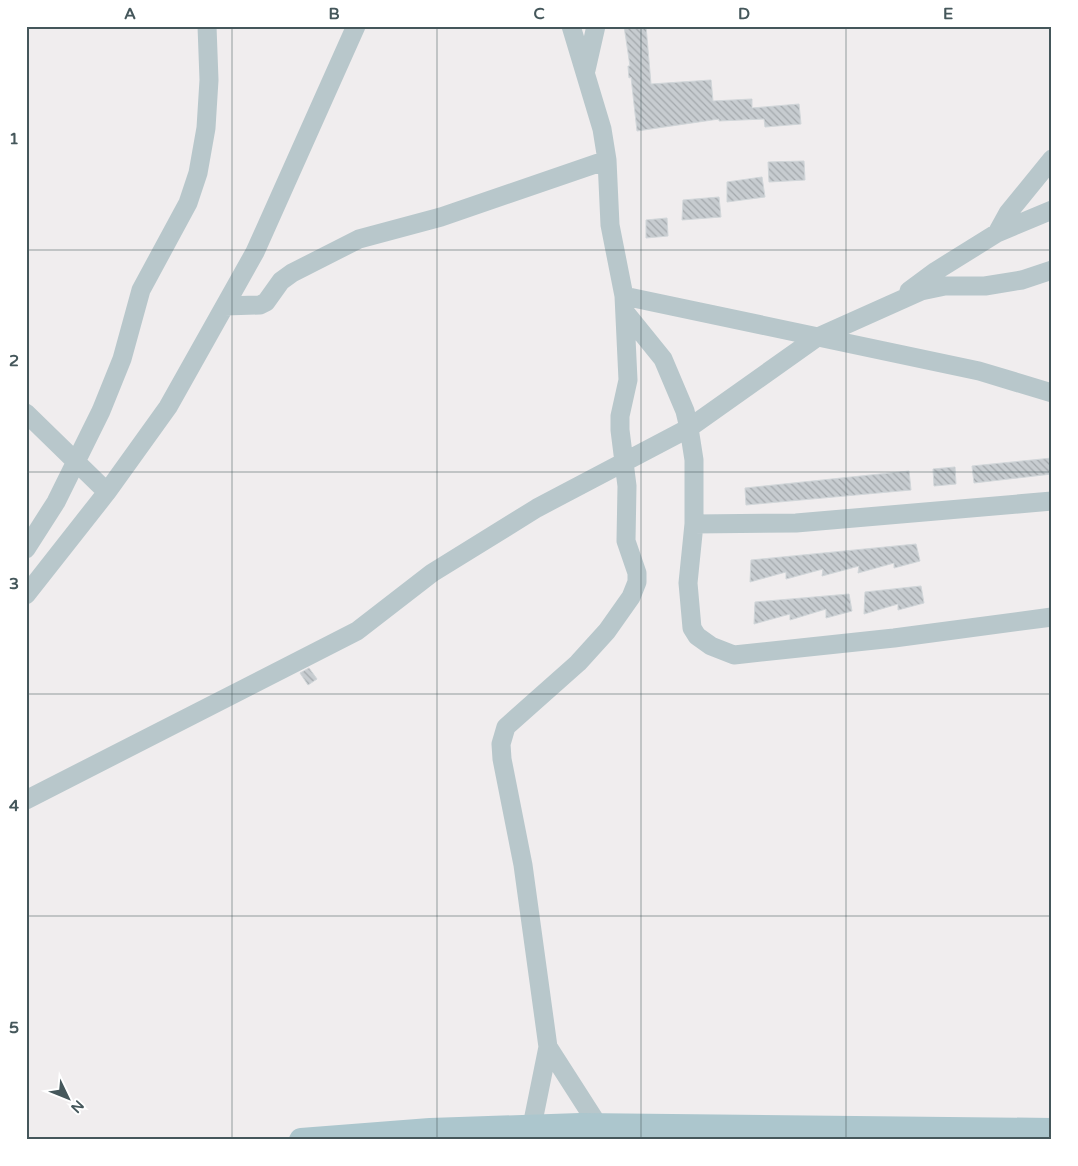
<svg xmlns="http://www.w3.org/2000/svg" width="1078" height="1166" viewBox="0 0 1078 1166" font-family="'Varela Round',sans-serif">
<defs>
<pattern id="building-back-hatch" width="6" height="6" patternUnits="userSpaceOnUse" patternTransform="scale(1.25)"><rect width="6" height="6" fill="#c7ccd0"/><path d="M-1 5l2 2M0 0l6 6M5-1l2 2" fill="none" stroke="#a3a8ac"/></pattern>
</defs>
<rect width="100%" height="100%" fill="#f0edee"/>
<path fill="url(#building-back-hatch)" stroke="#d1d6d9" d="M624,26H646L651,84L711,80L713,101L752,99V108L799,104L801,124L765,127L764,119L719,121V119L637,131L631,77L629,78L628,66H630Z
M804,161L805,180L769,182L768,162Z
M762,177L765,197L727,202V182Z
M719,197L721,217L682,220L683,200Z
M667,218L668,236L646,238V220Z
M1052,458V474L974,483L972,466Z
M955,467L956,484L934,486L933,469Z
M909,471L911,490L746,505L745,488Z
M916,544L920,561L894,568V563L858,573L859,566L822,576L823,569L786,579V572L750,582L751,560Z
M921,586L924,603L898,610V604L864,614L865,592Z
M849,594L852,611L826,618V609L790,620V614L754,624L755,602Z
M309,668L317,679L308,685L300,673Z"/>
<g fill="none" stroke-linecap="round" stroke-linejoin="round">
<path stroke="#b8c7cb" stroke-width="19" d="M571,26L602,129L607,160L610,225L624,296L628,380L620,416V430L627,486L626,541L637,573V582L631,597L607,631L578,663L506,727L501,744L502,759L523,865L548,1047L598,1125
M586,70L596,26
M997,233L1052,210
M909,291L936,271L997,233L1008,213L1052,159
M624,296L979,371L1052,393
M225,306L260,305L266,302L281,281L292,273L359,239L441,217L607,160
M625,312L663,359L685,411L689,428L694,460V524L688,583L692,628L697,636L711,646L734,655L894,638L1052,617
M26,413L107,492
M694,524L796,523L1052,501
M26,549L56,502L101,411L122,359L141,290L188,203L198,173L206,128L209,80L207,26
M26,595L107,492L168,407L255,252L356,26
M26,800L357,631L432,573L537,508L689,428L816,338L921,291L945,286H985L1022,280L1052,270
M532,1126L548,1047"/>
<path stroke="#acc6cd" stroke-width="24" d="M301,1140L430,1130L580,1125L1052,1130"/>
</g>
<path fill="none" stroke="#45575b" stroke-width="1" stroke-opacity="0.55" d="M232,26V1140M437,26V1140M641,26V1140M846,26V1140M26,250H1052M26,472H1052M26,694H1052M26,916H1052"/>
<rect width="1078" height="1166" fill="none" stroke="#ffffff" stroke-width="55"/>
<g transform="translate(68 1098) rotate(133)" stroke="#ffffff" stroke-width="4" paint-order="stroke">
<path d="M0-4L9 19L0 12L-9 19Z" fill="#45575b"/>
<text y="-8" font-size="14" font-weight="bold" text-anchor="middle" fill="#45575b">N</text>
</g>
<rect x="28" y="28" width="1022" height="1110" fill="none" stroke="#45575b" stroke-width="2"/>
<g font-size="16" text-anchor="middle" font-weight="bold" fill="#45575b">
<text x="130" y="19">A</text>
<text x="334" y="19">B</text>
<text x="539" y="19">C</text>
<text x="744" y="19">D</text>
<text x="948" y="19">E</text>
<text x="14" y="144">1</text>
<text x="14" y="366">2</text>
<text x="14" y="589">3</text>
<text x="14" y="811">4</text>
<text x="14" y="1033">5</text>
</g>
</svg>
